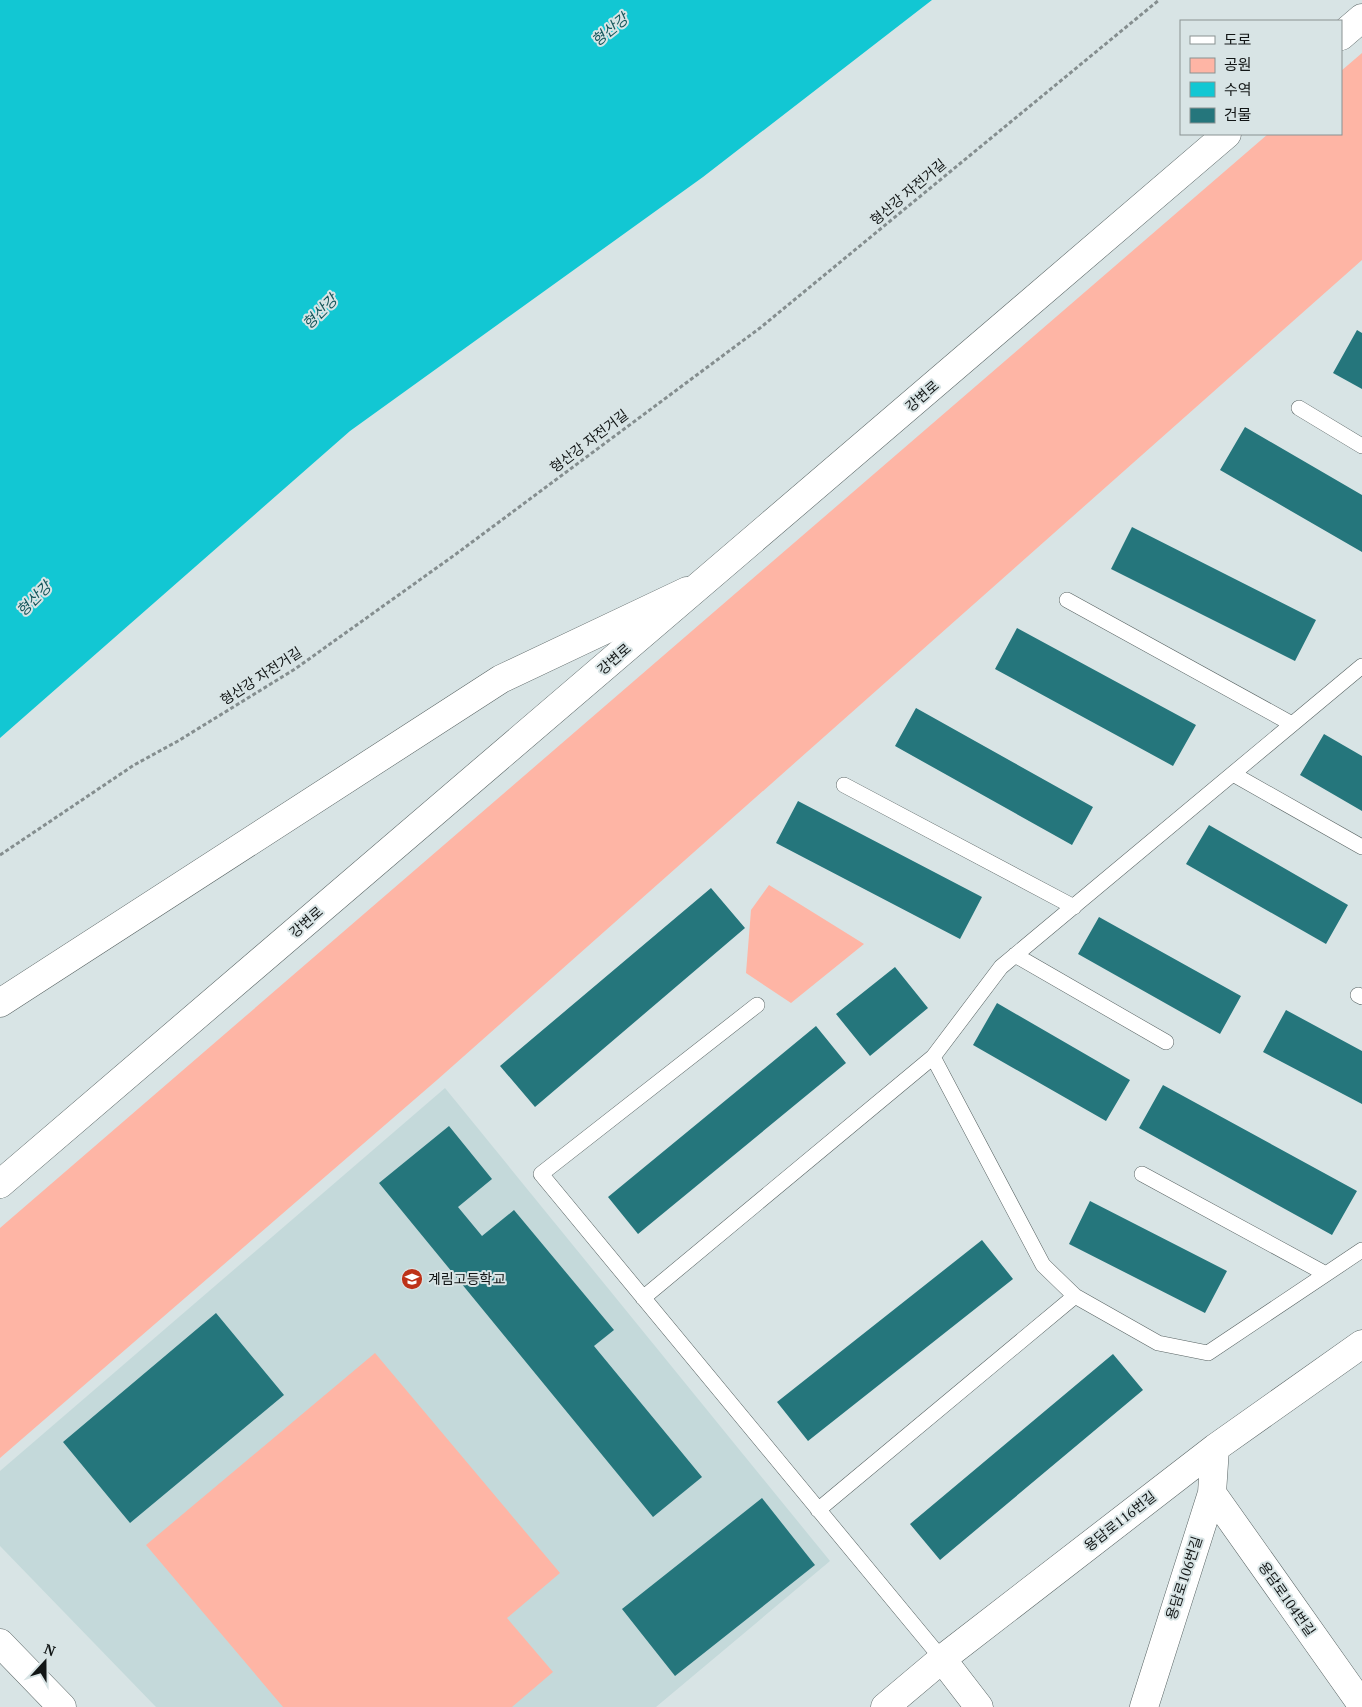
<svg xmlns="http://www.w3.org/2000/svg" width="1362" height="1707" viewBox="0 0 1362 1707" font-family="'PT Serif','Noto Sans KR',serif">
<rect width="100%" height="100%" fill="#d8e4e5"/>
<path fill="#c4d9da" d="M445,1088L830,1561L656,1707H156L0,1546V1471Z"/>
<path fill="#feb5a5" d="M1362,53V260L437,1080L0,1458V1228L1268,134H1341V71Z
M769,885L864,944L791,1003L746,973L751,910Z
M375,1353L560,1573L507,1618L553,1672L512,1707H283L146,1545Z"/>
<path fill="#12c7d3" d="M0,0H932L703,177L350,431L0,738Z"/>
<path fill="#25767c" d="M1357,330L1362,333V389L1333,373Z
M1245,427L1362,495V552L1220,470Z
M1132,527L1316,620L1295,661L1111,569Z
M1017,628L1196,725L1173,766L995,669Z
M916,708L1093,807L1072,845L895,746Z
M1324,734L1362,756V811L1300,775Z
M798,801L982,897L960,939L776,843Z
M1209,825L1348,905L1326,944L1186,864Z
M711,888L745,928L535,1107L500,1066Z
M1099,917L1241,996L1220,1034L1078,954Z
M895,967L928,1008L870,1056L836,1014Z
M997,1003L1130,1080L1106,1121L973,1045Z
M1286,1010L1362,1051V1104L1263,1052Z
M816,1026L846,1063L638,1234L608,1197Z
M1163,1085L1357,1191L1332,1235L1139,1128Z
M449,1126L492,1179L458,1207L482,1236L514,1210L614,1330L594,1346L702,1477L653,1517L379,1183Z
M1090,1201L1227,1271L1205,1313L1069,1244Z
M982,1240L1013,1279L808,1441L777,1402Z
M216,1313L284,1395L130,1523L63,1442Z
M1113,1354L1143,1390L940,1560L910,1524Z
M762,1498L815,1565L675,1676L622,1609Z"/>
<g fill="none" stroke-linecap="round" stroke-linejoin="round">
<g stroke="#586363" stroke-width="16">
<path id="lane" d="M1299,408L1362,446
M1067,600L1292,724
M1233,774L1362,847
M844,785L1074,907
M1015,955L1166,1042
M1358,995L1362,997
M757,1005L541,1174L942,1659
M933,1057L1043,1265L1075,1296L1158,1343L1208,1353L1362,1250
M1142,1174L1326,1274
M643,1298L933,1057L1001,967L1362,666
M818,1510L1075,1296"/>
</g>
<g stroke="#586363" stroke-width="29">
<path id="street" d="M0,1003L501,679L687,591
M1212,1493L1362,1705
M942,1659L979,1707
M885,1707L942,1659L1215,1448L1362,1344
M1144,1707L1212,1493L1215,1448"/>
</g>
<g stroke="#586363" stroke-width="29">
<path id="secondary" d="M1341,36L1362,18
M0,1184L1227,134
M0,1643L62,1707"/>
</g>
<path stroke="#858e8f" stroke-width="3" stroke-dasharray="4 2.5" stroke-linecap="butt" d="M0,855L134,765L178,741L295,669L456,554L760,328L1159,0"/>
<use href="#lane" stroke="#fff" stroke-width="15"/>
<use href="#street" stroke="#fff" stroke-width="28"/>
<use href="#secondary" stroke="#fff" stroke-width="28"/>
</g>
<defs>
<g id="school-disc" transform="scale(1.125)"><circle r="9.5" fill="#bd3218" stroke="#d8e4e5"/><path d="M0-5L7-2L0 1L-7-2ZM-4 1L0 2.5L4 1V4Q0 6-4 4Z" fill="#fff"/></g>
</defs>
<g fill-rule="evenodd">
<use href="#school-disc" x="412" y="1279"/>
</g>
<g text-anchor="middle" stroke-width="4" stroke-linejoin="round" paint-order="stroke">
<g font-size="14" fill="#121616" stroke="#d8e4e5">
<text transform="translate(908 192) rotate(-40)" y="5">형산강 자전거길</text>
<text transform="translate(922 396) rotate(-41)" y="5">강변로</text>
<text transform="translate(589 441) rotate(-37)" y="5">형산강 자전거길</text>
<text transform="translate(614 659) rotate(-41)" y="5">강변로</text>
<text transform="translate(261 676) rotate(-33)" y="5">형산강 자전거길</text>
<text transform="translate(306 922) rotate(-41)" y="5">강변로</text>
<text transform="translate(1120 1521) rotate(-38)" y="5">용담로116번길</text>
<text transform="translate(1184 1578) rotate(-72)" y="5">용담로106번길</text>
<text transform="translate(1287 1599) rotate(55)" y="5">용담로104번길</text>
</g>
<g font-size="14" fill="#121616" stroke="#d8e4e5" text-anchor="start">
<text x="428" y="1284">계림고등학교</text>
</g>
<g font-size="15" font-style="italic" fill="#17575c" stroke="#d8e4e5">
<text transform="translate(610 30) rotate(-39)" y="5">형산강</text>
<text transform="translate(320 312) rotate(-45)" y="5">형산강</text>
<text transform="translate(34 599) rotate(-45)" y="5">형산강</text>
</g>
</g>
<rect x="1180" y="20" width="162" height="115" fill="#d8e4e5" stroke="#899292"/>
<rect x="1190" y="36" width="25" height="8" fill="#ffffff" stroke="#899292"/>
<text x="1224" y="45" font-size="15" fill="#121616">도로</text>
<rect x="1190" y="58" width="25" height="15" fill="#feb5a5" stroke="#899292"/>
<text x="1224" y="70" font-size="15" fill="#121616">공원</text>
<rect x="1190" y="82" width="25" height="15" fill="#12c7d3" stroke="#899292"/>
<text x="1224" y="95" font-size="15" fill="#121616">수역</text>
<rect x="1190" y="108" width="25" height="15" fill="#25767c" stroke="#899292"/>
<text x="1224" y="120" font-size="15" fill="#121616">건물</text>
<g transform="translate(45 1662) rotate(21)" stroke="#d8e4e5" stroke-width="4" paint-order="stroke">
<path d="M0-4L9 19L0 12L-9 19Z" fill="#121616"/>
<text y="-8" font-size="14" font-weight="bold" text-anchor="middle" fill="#121616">N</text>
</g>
</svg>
